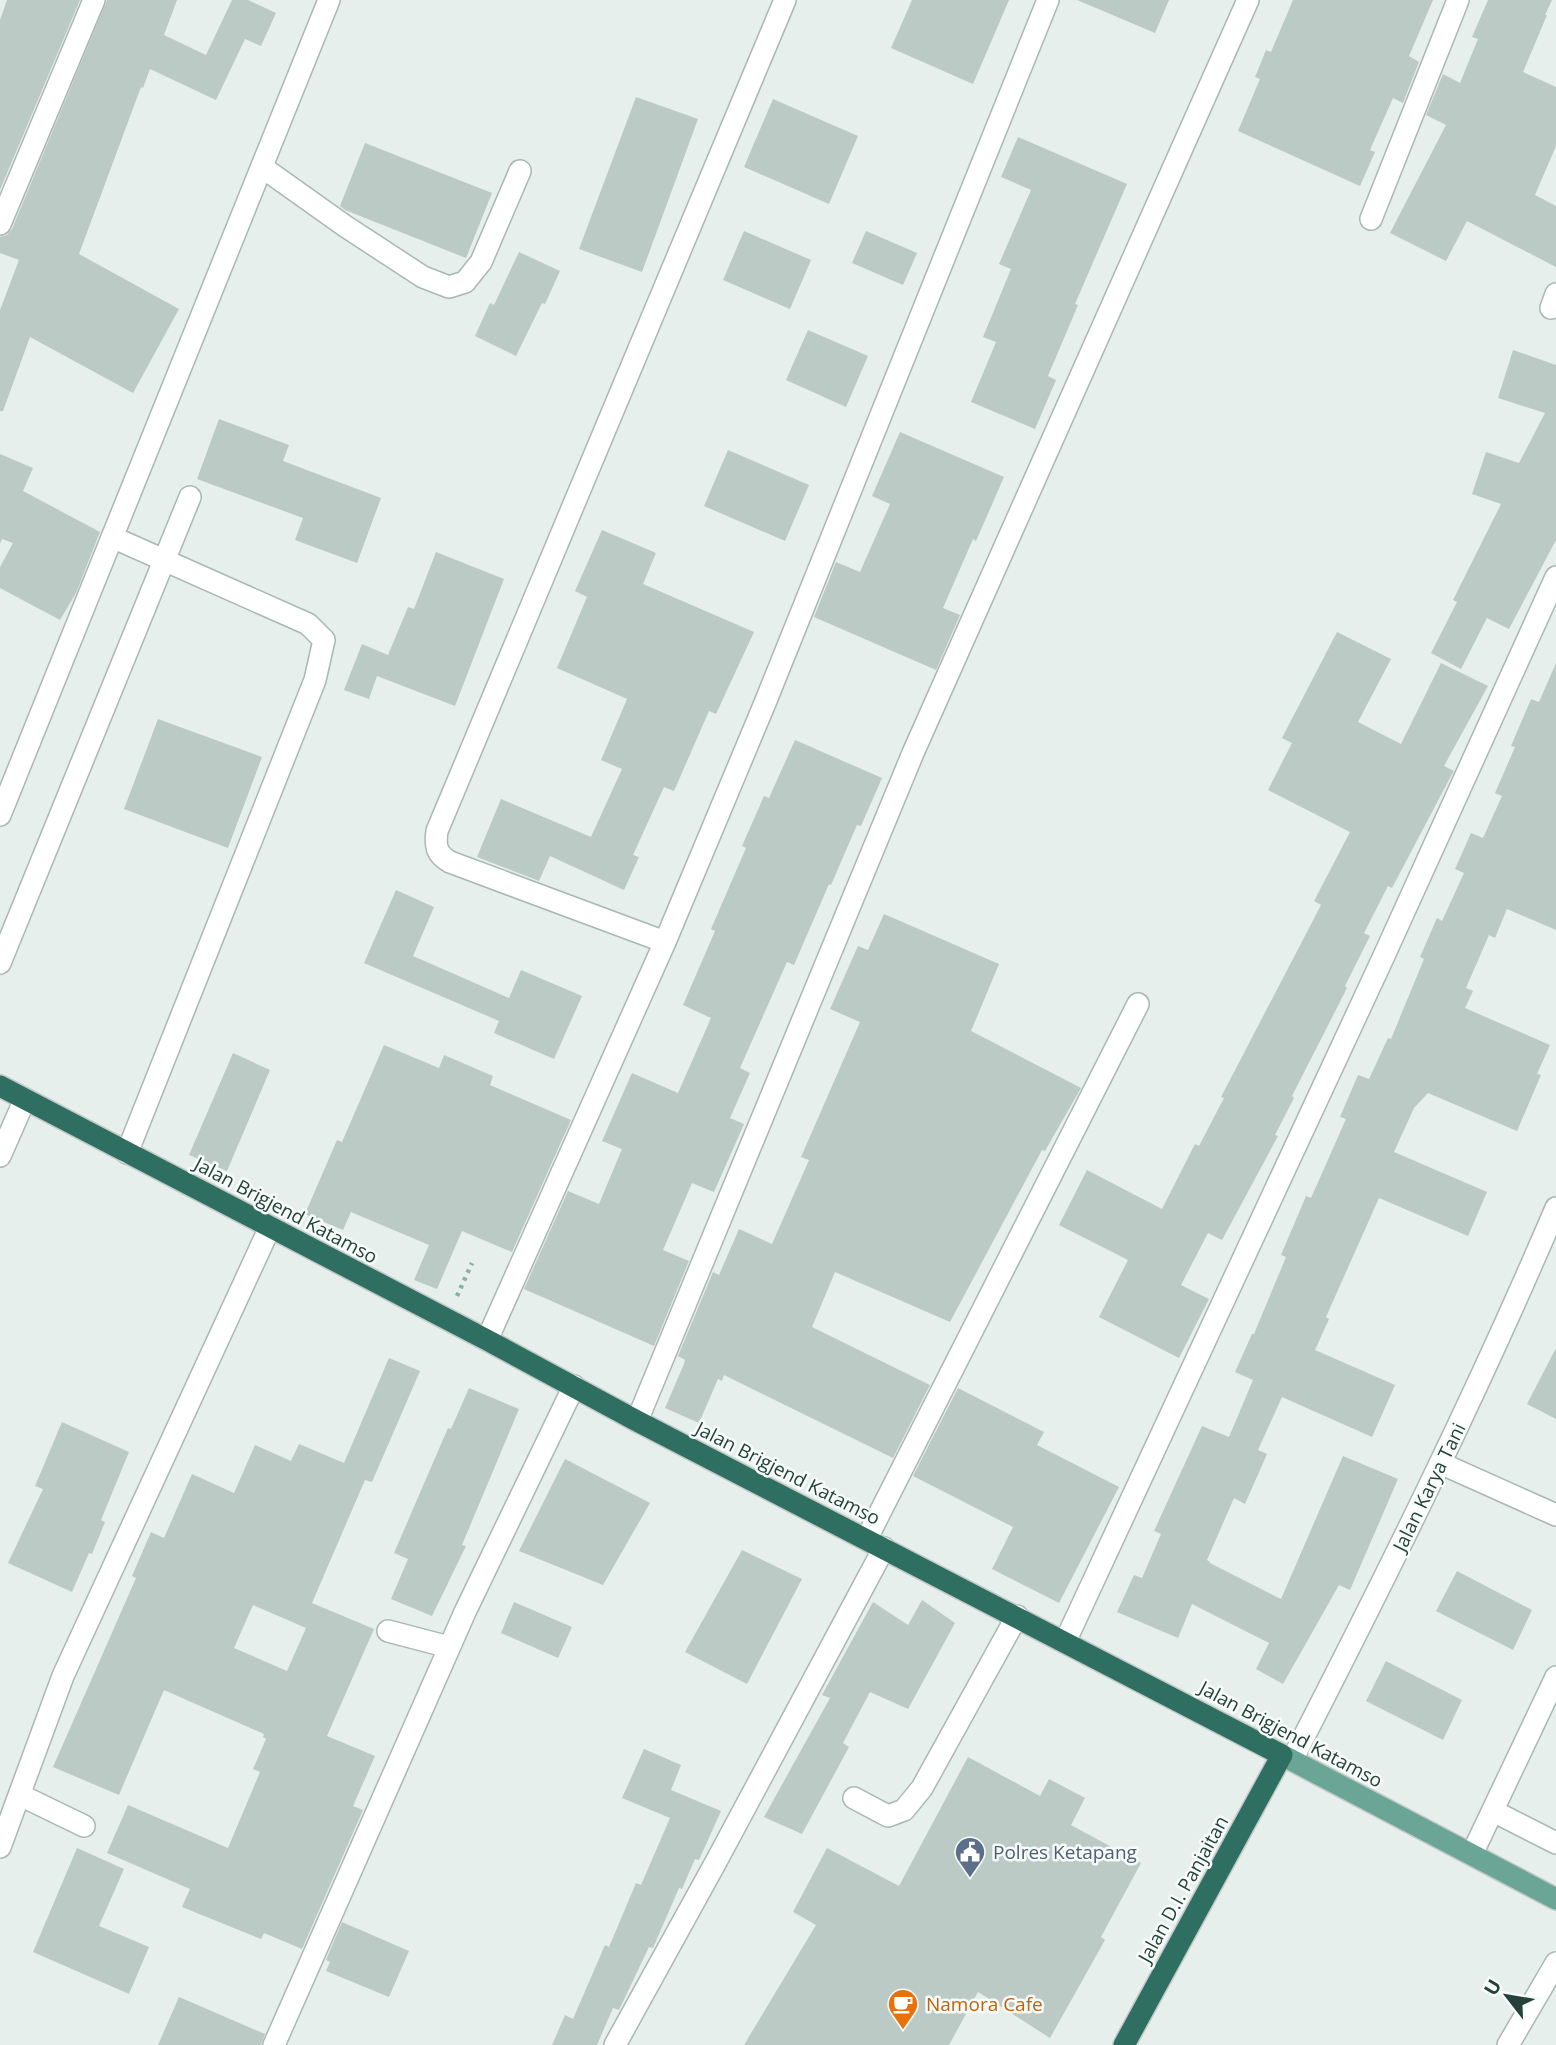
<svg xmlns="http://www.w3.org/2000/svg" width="1556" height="2045" viewBox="0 0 1556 2045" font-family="'Open Sans',sans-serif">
<rect width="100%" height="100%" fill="#e6efeb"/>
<path fill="#bbcac4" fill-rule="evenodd" d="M7,0H80L0,190V20Z
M107,0H177L164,35L206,55L232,0H248L276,13L261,46L245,39L216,100L150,69L143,88L141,87L79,254L179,309L133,393L30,337L3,411H0V310L19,260L0,253V237L7,235L12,229Z
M912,0H1009L973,84L891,48Z
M1077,0H1169L1155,33Z
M1293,0H1433L1409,56L1419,62L1403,103L1393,98L1370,150L1375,152L1360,186L1238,131L1260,79L1255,77L1266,50L1271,52Z
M1488,0H1552L1545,15H1547L1523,72L1556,87V146L1535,195L1556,206V267L1467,221L1446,261L1390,233L1446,125L1426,115L1443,74L1460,83L1478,39L1472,37Z
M636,97L698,119L642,272L579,249Z
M773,99L858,136L829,204L744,167Z
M1018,137L1127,184L1075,304L1078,305L1048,376L1056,380L1035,429L971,402L996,342L983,337L1011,269L999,264L1031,190L1001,177Z
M365,143L492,193L466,258L345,210L340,206Z
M744,231L811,260L790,309L723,280Z
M866,231L917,253L903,285L852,263Z
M519,252L560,271L545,304L542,303L516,356L475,336L490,303L494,305Z
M808,330L868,356L846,407L786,380Z
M1513,350L1556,365V540L1509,629L1487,618L1461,669L1431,653L1457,602L1453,600L1501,504L1472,494L1486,452L1519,463L1545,413L1498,398Z
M219,419L289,445L283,461L381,498L357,563L295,540L303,518L197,479Z
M900,432L1004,477L976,541L973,539L943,608L960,615L936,670L814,617L836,562L860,572L890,504L872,496Z
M728,450L809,485L785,541L704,506Z
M0,454L33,468L23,491L100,532L76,593L60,620L0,588V567L13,543L2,539L0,544Z
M602,530L656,553L643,584L754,632L716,714L709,711L674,791L664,787L633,855L639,857L624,890L550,856L539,881L477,857L501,799L591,837L622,769L601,760L627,699L557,668L587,597L575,591Z
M436,552L504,579L455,706L377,676L369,699L344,690L362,644L388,655L408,607L414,609Z
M1337,632L1391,659L1358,722L1401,744L1441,663L1488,686L1444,766L1454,771L1451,776L1392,888L1388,886L1364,933L1370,936L1345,986L1347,988L1292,1096L1294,1098L1275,1135L1278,1136L1222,1240L1208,1233L1181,1285L1209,1299L1179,1358L1099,1317L1128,1260L1059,1225L1087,1170L1162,1209L1195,1144L1199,1146L1224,1098L1221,1097L1321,905L1314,901L1350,832L1268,790L1292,743L1282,738Z
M1556,663V930L1507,909L1495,938L1489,935L1466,988L1473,991L1465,1008L1550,1045L1537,1074L1541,1075L1517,1131L1428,1093L1414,1108L1394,1152L1487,1192L1468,1236L1379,1198L1326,1317L1329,1319L1315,1350L1395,1385L1372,1437L1282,1397L1258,1450L1267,1454L1245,1504L1234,1498L1207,1560L1210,1562V1563L1281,1599L1343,1456L1398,1479L1350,1590L1339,1585L1283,1684L1256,1669L1269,1643L1192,1604L1178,1638L1117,1612L1134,1575L1142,1578L1161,1534L1154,1531L1202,1426L1229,1437L1253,1380L1235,1372L1252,1334H1254L1286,1257L1281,1255L1306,1196L1311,1198L1346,1119L1340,1117L1358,1075L1369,1079L1388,1038L1391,1039L1424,959L1420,957L1437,918L1442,921L1464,873L1455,869L1471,833L1483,838L1502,796L1495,793L1515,747L1511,746L1531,699L1539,702Z
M158,719L262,757L228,848L124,809Z
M795,740L882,778L861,826L857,825L831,885L829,884L794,965L787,962L740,1068L750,1073L730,1118L744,1124L714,1192L692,1183L663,1250L689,1261L654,1346L524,1289L568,1191L599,1204L622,1149L602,1141L632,1073L678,1093L711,1018L683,1005L715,931L711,929L746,848L742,846L764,796L769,798Z
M396,890L434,907L413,956L509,998L521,970L582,996L554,1059L494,1033L499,1021L364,963Z
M884,914L999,964L971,1031L1081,1088L1045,1151L1042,1150L950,1322L835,1272L812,1327L930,1385L893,1458L724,1375L722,1381L718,1379L699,1423L665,1408L684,1364L685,1360L678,1356L713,1272L719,1275L739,1229L772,1244L809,1160L801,1157L860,1022L830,1009L858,946L868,950Z
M384,1045L439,1068L444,1055L493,1076L490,1085L571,1120L512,1252L462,1231L437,1289L414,1280L429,1245L351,1212L343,1230L305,1214L337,1140L342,1142Z
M233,1053L270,1070L227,1171L189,1155Z
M1556,1348V1419L1527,1404Z
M389,1358L420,1371L372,1482L365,1480L312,1603L374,1629L327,1736L375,1756L353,1806L363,1810L302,1949L264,1933L261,1939L182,1907L190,1889L107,1853L128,1805L228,1848L260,1772L253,1769L266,1739L263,1737L264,1734L164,1690L119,1795L53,1767L136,1578L132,1576L151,1532L164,1538L192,1474L234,1493L255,1445L291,1461L299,1444L344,1463ZM253,1605L306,1628L287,1671L234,1648Z
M469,1388L519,1409L462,1545L466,1546L432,1616L391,1599L408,1559L394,1553L448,1428L451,1429Z
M958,1388L1044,1432L1037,1445L1119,1487L1059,1603L992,1569L1013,1527L913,1476Z
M62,1422L129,1452L101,1520L105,1522L92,1554L89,1553L72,1592L8,1563L43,1489L35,1486Z
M565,1459L650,1503L603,1585L519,1551Z
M742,1550L802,1579L747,1684L685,1652Z
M1457,1571L1532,1610L1513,1650L1436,1611Z
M922,1600L955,1623L908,1709L870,1692L843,1743L849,1747L802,1834L764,1817L830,1698L822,1695L873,1602L908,1625Z
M514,1602L572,1627L558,1658L501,1633Z
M1386,1661L1462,1700L1443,1740L1366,1701Z
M644,1749L681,1765L671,1790L721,1811L699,1860L695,1859L682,1889L679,1888L653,1948L649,1947L619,2010L613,2008L597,2045H552L565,2015L573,2019L605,1945L609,1947L636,1883L641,1885L670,1818L622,1798Z
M968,1757L1040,1796L1049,1779L1085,1798L1071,1825L1141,1863L1101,1937L1105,1940L1050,2038L978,1992L949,2045H744L816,1925L793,1912L827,1848L899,1886Z
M77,1848L124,1869L99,1926L149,1947L129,1994L33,1952Z
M342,1922L409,1951L389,1997L326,1971L330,1962L326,1960Z
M179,1997L265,2034L261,2045H158Z"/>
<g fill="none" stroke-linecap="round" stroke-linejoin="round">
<g stroke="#a8b8b2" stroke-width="24">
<path id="minor" d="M262,167L345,226L423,277L449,287L465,282L481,262L520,171
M1371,219L1458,0
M0,224L94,0
M1551,308L1556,294
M112,537L308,624L324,640L315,680L127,1153
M0,815L329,0
M665,942L450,862C436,854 435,846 437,831L785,0
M0,963L190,497
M0,1156L25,1099
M487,1340L665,942L765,703L1048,0
M637,1421L913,753L1248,0
M1440,1463L1556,1515
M867,1538L1138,1004
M388,1631L449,1647
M1065,1642L1383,958L1556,577
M1292,1760C1385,1579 1476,1396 1556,1208
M20,1795L84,1826
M854,1798L888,1816L904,1810L922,1788L1017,1616
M1493,1811L1556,1843
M0,1847L63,1676L270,1227
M1472,1854L1556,1677
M274,2045L465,1612L574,1386
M615,2045L717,1860L884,1548
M1508,2045L1556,1963"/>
</g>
<g stroke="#c2cac8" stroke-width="24">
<path id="major" d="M1282,1755L1556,1899"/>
</g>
<g stroke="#c2cac8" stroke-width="24">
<path id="highway" d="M0,1086L487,1340L637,1421L1282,1755L1124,2045"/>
</g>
<path stroke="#86b3a5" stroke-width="4.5" stroke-dasharray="3.5 5" stroke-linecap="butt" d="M457,1296L472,1263"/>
<use href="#minor" stroke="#fff" stroke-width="21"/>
<use href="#major" stroke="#6aa596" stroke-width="21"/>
<use href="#highway" stroke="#2f6f62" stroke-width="21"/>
</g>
<defs>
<g id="civic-pin" transform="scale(1.575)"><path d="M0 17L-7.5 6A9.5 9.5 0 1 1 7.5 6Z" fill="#5c6f8a" stroke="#f7fbf9"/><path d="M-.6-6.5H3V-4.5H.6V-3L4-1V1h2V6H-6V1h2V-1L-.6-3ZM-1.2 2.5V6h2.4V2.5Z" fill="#fff"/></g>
<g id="cafe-pin" transform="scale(1.575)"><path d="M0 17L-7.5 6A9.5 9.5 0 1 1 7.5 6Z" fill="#e8710a" stroke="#f7fbf9"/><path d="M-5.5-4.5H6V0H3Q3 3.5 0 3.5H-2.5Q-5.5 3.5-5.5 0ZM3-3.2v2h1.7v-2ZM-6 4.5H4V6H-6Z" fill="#fff"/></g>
</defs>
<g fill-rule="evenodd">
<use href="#civic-pin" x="970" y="1852"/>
<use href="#cafe-pin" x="903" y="2004"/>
</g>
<g text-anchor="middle" stroke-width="5" stroke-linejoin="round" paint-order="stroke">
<g font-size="19" fill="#24423a" stroke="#f7fbf9">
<text transform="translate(286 1210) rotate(28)" y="7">Jalan Brigjend Katamso</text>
<text transform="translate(788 1473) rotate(27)" y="7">Jalan Brigjend Katamso</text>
<text transform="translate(1429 1487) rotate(-64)" y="7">Jalan Karya Tani</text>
<text transform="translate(1291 1734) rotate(28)" y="7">Jalan Brigjend Katamso</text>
<text transform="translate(1183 1889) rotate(-61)" y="7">Jalan D.I. Panjaitan</text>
</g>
<g font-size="19" fill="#4e5e75" stroke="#f7fbf9" text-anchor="start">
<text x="993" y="1859">Polres Ketapang</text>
</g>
<g font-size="19" fill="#c56008" stroke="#f7fbf9" text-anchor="start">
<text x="926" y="2011">Namora Cafe</text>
</g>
</g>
<g transform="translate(1507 1996) rotate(301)" stroke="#f7fbf9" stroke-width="5" paint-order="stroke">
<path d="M0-5L12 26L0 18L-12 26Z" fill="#24423a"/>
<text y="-10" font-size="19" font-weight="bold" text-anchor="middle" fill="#24423a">U</text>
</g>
</svg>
